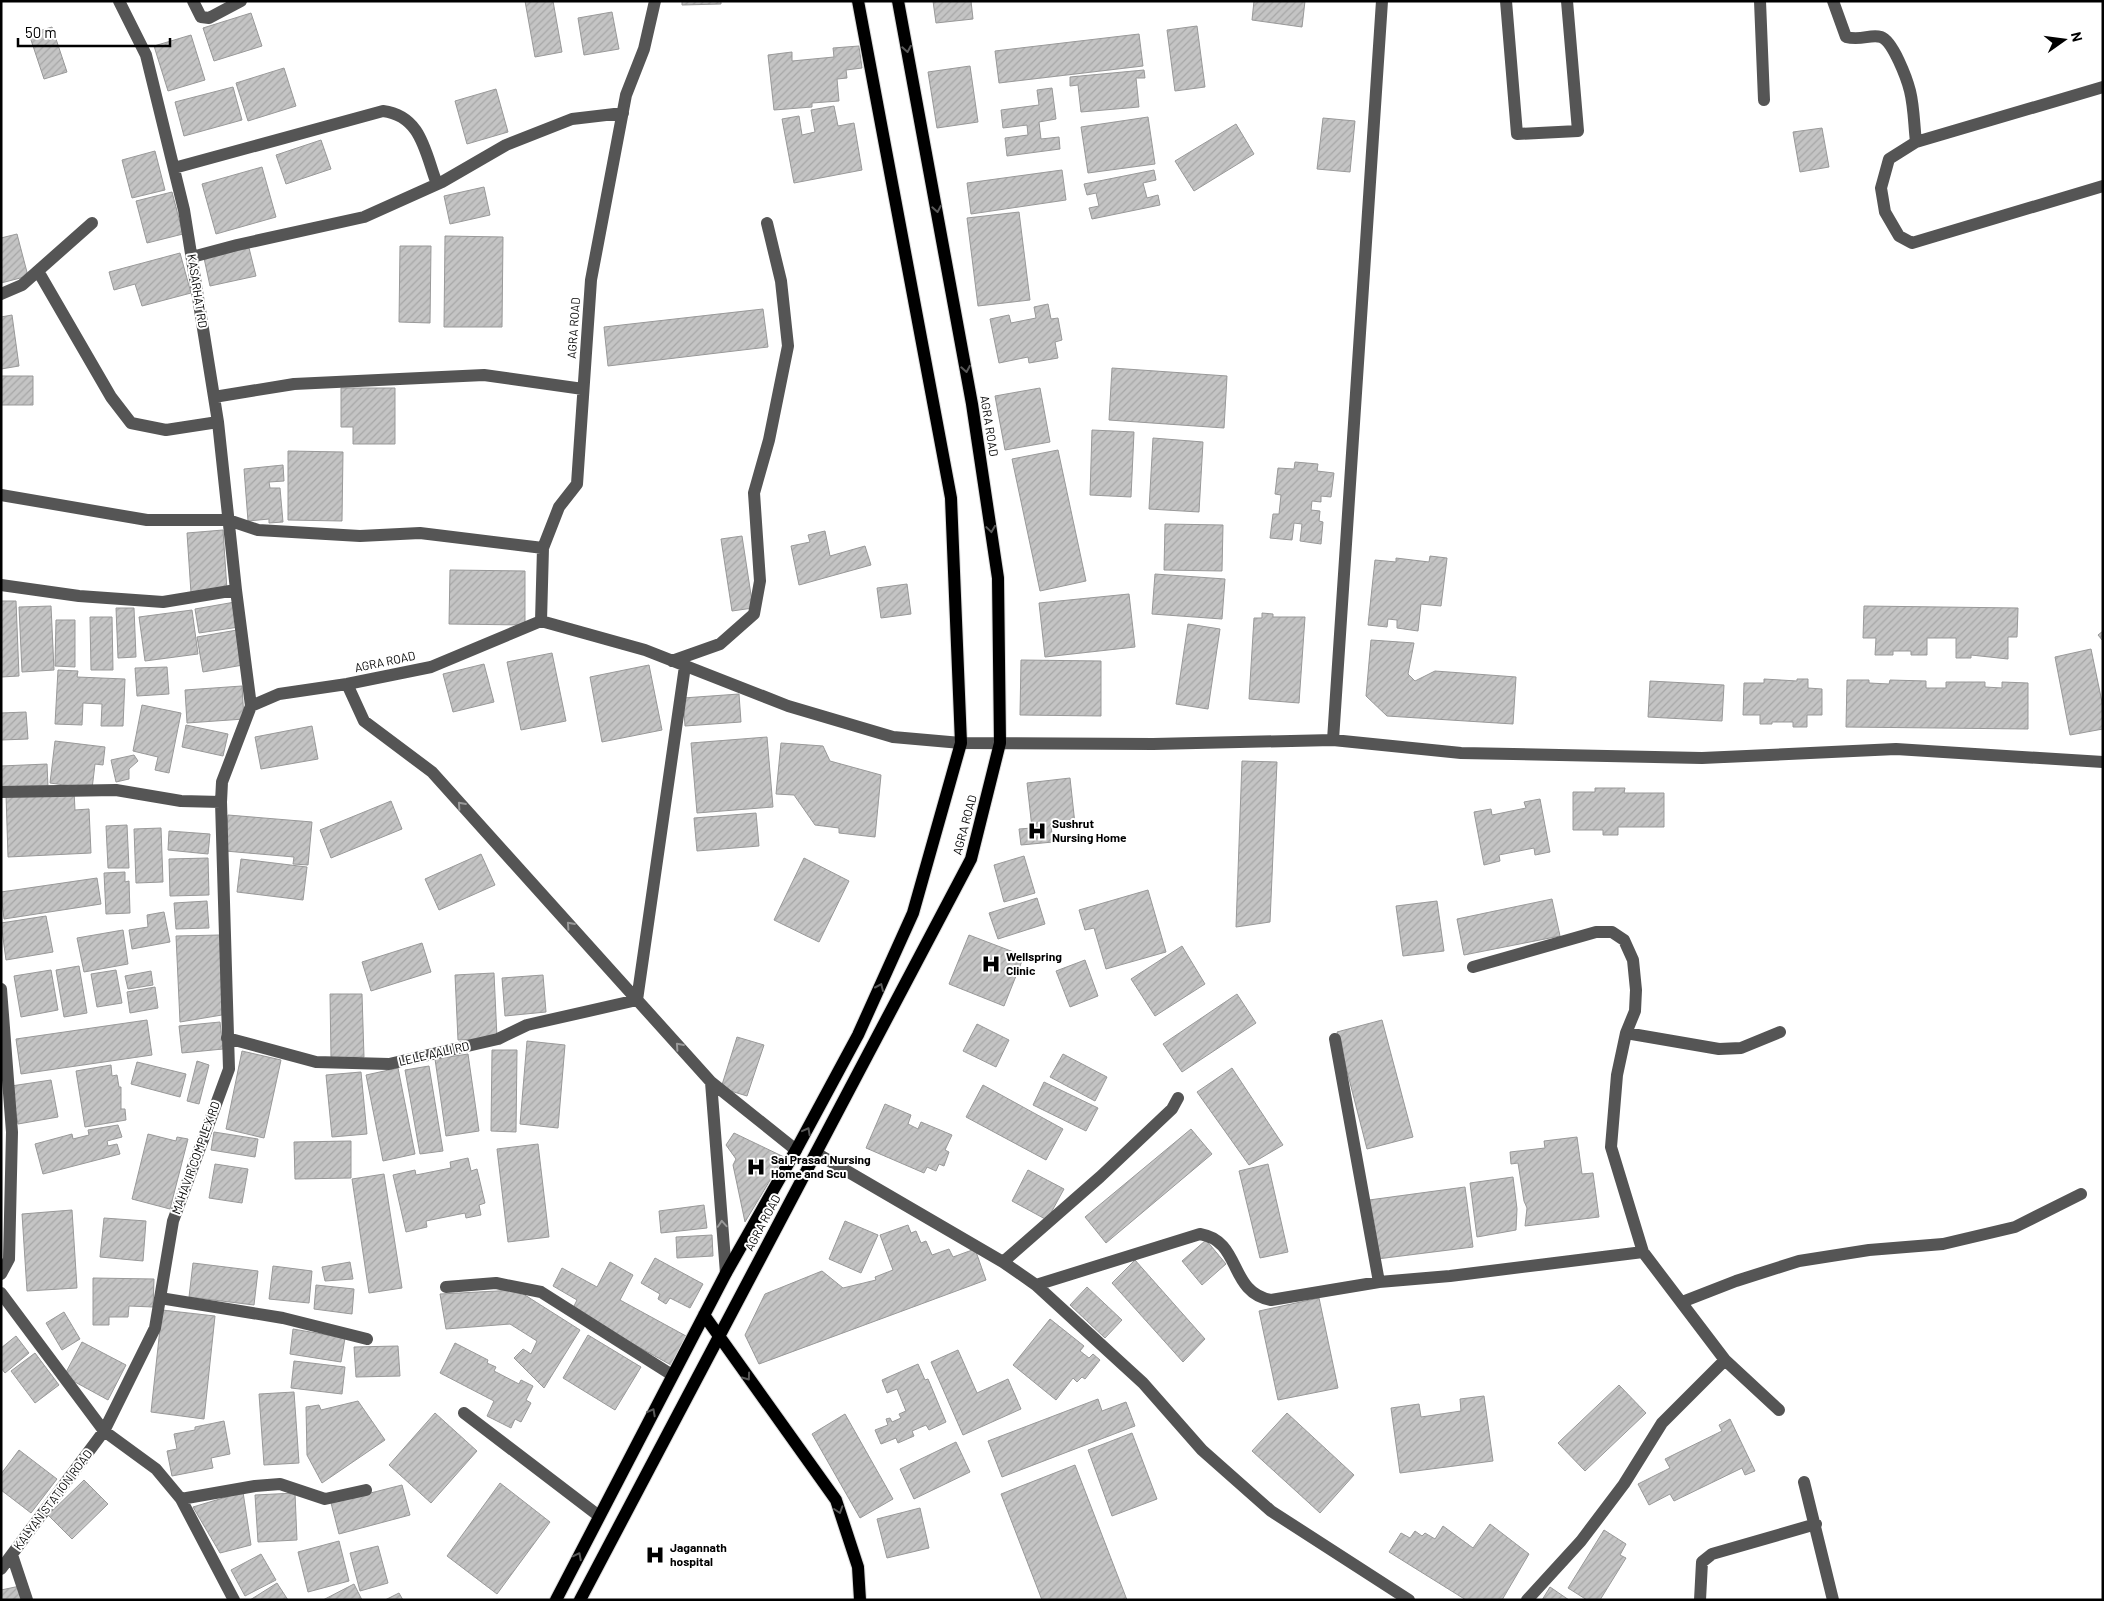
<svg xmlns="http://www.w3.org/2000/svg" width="2104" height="1601" viewBox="0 0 2104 1601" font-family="Barlow,sans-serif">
<defs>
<pattern id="building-hatch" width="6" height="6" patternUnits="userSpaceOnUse" patternTransform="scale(1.25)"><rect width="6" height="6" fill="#c4c4c4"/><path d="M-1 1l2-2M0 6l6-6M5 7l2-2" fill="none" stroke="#a7a7a7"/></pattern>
</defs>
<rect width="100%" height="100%" fill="#fff"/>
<path fill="url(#building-hatch)" stroke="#999" d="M525,1H553L562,52L535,57Z
M682,1H721V4L682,5Z
M933,1H971L973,19L936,23Z
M1254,1H1305L1302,27L1252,20Z
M612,12L619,49L584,55L578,18Z
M251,13L262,46L214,61L203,28Z
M1197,26L1205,87L1175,91L1167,30Z
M52,27L67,72L44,79L29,34Z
M1139,34L1143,66L999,83L995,51Z
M191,35L205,80L168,91L154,46Z
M859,46L862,68L846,70L847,78L837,79L839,101L812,103V107L774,110L768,55L792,52V61L834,57L833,48Z
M970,66L978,122L937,128L928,72Z
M284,68L296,106L248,121L236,83Z
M1144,70L1145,78H1136L1139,107L1081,112L1078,85L1070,86V77Z
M233,87L242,120L184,136L175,102Z
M1052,88L1056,119L1039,122L1041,139L1059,137L1060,149L1007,156L1005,138L1028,135L1027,125L1003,128L1001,110L1039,105L1037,90Z
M496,89L508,132L467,144L455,101Z
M834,106L838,126L854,123L862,170L794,183L782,119L799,116L802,135L815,132L811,110Z
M1148,117L1155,164L1088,173L1081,127Z
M1323,118L1355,121L1350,172L1317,169Z
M1236,124L1254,154L1194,191L1175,161Z
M1822,128L1829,167L1800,172L1793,132Z
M321,140L331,169L286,184L276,155Z
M155,151L165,190L132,198L122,160Z
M262,167L276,217L216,234L202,184Z
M1062,170L1066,200L971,214L967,183Z
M1154,170L1156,180L1143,183L1147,198L1158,195L1160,205L1092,219L1089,208L1099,206L1096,193L1087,195L1084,184Z
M484,187L490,215L450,224L444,196Z
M172,192L183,234L147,243L136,201Z
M1019,212L1030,300L978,306L967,218Z
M17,234L28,276L1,283V238Z
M445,236L503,237L502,327H444Z
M400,246H431L430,323L399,322Z
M249,248L256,276L210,286L204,258Z
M180,253L191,293L142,306L135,284L114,290L109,272Z
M1048,304L1051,319L1058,318L1062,340L1055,342L1058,358L1029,363L1028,357L999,363L990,319L1009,315L1011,323L1036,318L1034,307Z
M763,309L768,347L608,366L604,327Z
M12,315L19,366L1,369V317Z
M1112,368L1227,376L1224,428L1109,420Z
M1,376H33V405H1Z
M341,388H395V444H353V427H341Z
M1040,388L1050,442L1005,450L995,396Z
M1092,430L1134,432L1131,497L1090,495Z
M1153,438L1203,442L1199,512L1149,509Z
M1058,450L1086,581L1040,591L1012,459Z
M288,451L343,452L342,521L288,520Z
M1295,462L1318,464L1317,471L1334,473L1331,497L1321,496V502L1312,501L1311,510L1320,511L1319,521L1323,522L1321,544L1300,541L1302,524L1294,523L1292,540L1270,538L1273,514H1279L1281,495L1275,494L1278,468L1294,469Z
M283,465L284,481L269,482L270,488H280L283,522L269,523V519L248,521L244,469Z
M1165,524L1223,525L1222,571L1164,570Z
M223,530L227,590L191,593L187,533Z
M825,531L830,556L865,546L871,565L799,585L791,546L810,542L808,535Z
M742,536L753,608L732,611L721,539Z
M1430,556L1447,558L1441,606L1421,604L1418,631L1397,628V620L1388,619L1387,627L1368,625L1375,560L1396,562V558L1429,562Z
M450,570L525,571V625L449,624Z
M1155,574L1225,579L1222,619L1152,614Z
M907,584L911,614L881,618L877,588Z
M1129,594L1135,647L1045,657L1039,603Z
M1,601H16L19,676L1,677Z
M235,602L239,627L199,633L195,609Z
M51,606L54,670L22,672L19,607Z
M1864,606L2018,608L2017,637H2008V659L1971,655V658H1956V638H1927V655H1911V651H1893V655H1875L1876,638H1863Z
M116,608H134L136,657L118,658Z
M192,610L198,654L145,661L139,617Z
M1262,613L1273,614V617H1305L1299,703L1249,699L1254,618H1262Z
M90,617H112L113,670H91Z
M56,620H75V667L55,666Z
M1188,624L1220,629L1208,709L1176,704Z
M237,630L243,665L203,672L197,637Z
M2103,631V641L2098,635Z
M1371,640L1414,643L1408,674L1415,681L1435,671L1516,677L1513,724L1387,716L1366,696Z
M2091,649L2103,707V729L2070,735L2055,657Z
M552,653L566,721L521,730L507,662Z
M1021,660L1101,661V716L1020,715Z
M484,664L494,702L453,712L443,674Z
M649,665L662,730L602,742L590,677Z
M167,667L169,694L137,696L135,668Z
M58,670L78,671L77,677L125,679L123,726H101L102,704L83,703L82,725L55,724Z
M1764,679L1797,681V679H1808V688L1822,689V715H1807V727H1793V722H1772V724H1760V715H1743L1744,683H1764Z
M1847,680H1869V683L1889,684L1890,680L1926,681V688H1946V682H1985V687L2002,688V682L2028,683V729L1846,727Z
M1650,681L1724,685L1722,721L1648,717Z
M242,686L244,719L187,723L185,690Z
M739,694L741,722L685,726L683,698Z
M142,705L181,713L169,773L155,770L158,757L133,751Z
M26,712L28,739L1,740V713Z
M186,725L228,734L223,756L182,747Z
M312,726L318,759L261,769L255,737Z
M767,737L773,807L697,813L691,743Z
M55,741L105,747L103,765L95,764L92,789L50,783Z
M781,743L823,746L830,761L881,775L875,837L839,833V828L815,825L794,795L776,794Z
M134,755L138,761L129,769V779L116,782L111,760Z
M1242,761L1277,762L1270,922L1236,927Z
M47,764L48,787L1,789V766Z
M1070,778L1075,824L1051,826L1053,842L1021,845L1019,829L1032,828L1027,783Z
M1595,788H1625L1624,793H1664V827H1618V835H1603V830H1573V792H1595Z
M74,791L75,810L89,809L91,853L8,857L6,794Z
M1540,799L1550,852L1535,855L1534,848L1499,855L1500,861L1484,865L1474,812L1491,809L1492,815L1526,808L1524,802Z
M391,801L402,829L331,858L320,830Z
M756,813L759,846L697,851L694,818Z
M228,815L312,822L308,865L293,864L294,857L225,851Z
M127,825L129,868H108L106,826Z
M161,828L163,882L136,883L134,829Z
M169,831L210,834L208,854L168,850Z
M481,854L495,885L439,910L425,879Z
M1024,856L1035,893L1004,902L994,865Z
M208,858L209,895L170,896L169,859Z
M804,858L849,881L819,942L774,920Z
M241,859L307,867L303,900L237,892Z
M125,872V882L129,881L130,913L106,914L104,873Z
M97,878L101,904L4,919L1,892Z
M1148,890L1166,952L1106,969L1094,928L1085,930L1079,910Z
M1037,898L1045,924L998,939L989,913Z
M1552,899L1560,936L1464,955L1457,919Z
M207,901L209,928L176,929L174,903Z
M1437,901L1444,951L1403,956L1396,906Z
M164,912L170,942L132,949L129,930L148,927L147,915Z
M46,916L53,952L6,960L1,923Z
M123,930L128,964L84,972L77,938Z
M220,935L222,1015L180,1022L176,936Z
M969,935L1024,956L1004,1006L949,984Z
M422,943L431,972L371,991L362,962Z
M1182,946L1205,984L1155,1016L1131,979Z
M1085,960L1098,996L1070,1007L1056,971Z
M79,966L87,1013L64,1017L56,970Z
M51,970L58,1010L21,1017L14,976Z
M116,970L122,1003L97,1007L91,974Z
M151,971L153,985L128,989L125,976Z
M494,973L497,1038L458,1040L455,975Z
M543,975L546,1012L505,1016L502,978Z
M155,987L158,1008L130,1013L127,992Z
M330,994H362L364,1057L331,1058Z
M1237,994L1256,1023L1182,1072L1163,1044Z
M147,1020L152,1055L21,1074L16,1039Z
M1382,1020L1413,1137L1367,1149L1337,1032Z
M220,1022L223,1049L182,1053L179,1026Z
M977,1024L1009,1040L996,1067L963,1051Z
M737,1037L764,1045L747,1096L721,1088Z
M527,1041L565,1045L558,1128L520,1124Z
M492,1050H517L516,1132L491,1131Z
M242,1051L281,1060L264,1138L226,1129Z
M468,1054L479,1131L446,1136L435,1059Z
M1063,1054L1107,1077L1095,1101L1050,1077Z
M197,1061L209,1065L199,1104L187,1101Z
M137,1062L186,1074L180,1097L131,1084Z
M111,1065L112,1076L117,1075L119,1087H121V1109H125L126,1120L85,1127L76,1071Z
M429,1066L443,1151L420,1154L405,1070Z
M398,1068L415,1154L383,1161L366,1075Z
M1232,1068L1283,1145L1249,1165L1197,1092Z
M361,1072L367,1134L332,1137L326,1075Z
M51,1080L58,1117L18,1124L11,1086Z
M1044,1082L1098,1108L1086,1131L1033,1105Z
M983,1085L1063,1129L1046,1160L966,1117Z
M885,1104L911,1115L908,1124L918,1129L921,1122L952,1135L945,1150L949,1152L944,1166L939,1164L936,1171L927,1167L924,1173L866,1148Z
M118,1125L122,1137L107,1141L108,1146L117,1144L120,1154L43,1174L35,1144L72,1134L73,1139L89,1135L88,1130Z
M1191,1129L1212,1154L1106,1243L1085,1217Z
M214,1132L258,1139L255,1157L211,1150Z
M734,1133L784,1157L745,1222L733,1165L736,1159L726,1145Z
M148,1134L176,1141L177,1137L188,1139L170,1209L132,1199Z
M1577,1137L1582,1174L1593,1173L1599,1217L1525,1226L1527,1208L1524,1201L1518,1163L1511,1164L1510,1152L1545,1148L1544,1141Z
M351,1141V1178L295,1179L294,1142Z
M538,1144L549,1237L508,1242L497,1149Z
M468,1158L471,1171L477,1169L485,1203L479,1205L481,1215L466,1218L465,1213L426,1221L427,1227L406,1232L393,1175L415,1170L416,1175L451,1168L450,1162Z
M215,1164L248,1169L242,1203L209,1198Z
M1268,1164L1288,1252L1260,1258L1239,1171Z
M1028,1170L1064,1189L1047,1220L1012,1201Z
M384,1174L402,1288L369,1293L352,1179Z
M1513,1177L1517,1209L1516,1230L1477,1237L1470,1183Z
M1465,1187L1473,1247L1377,1259L1369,1200Z
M704,1205L707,1228L661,1233L659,1211Z
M72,1210L77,1288L27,1291L22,1214Z
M104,1218L146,1221L143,1261L100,1257Z
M845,1221L878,1235L861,1273L829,1259Z
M908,1225L911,1233L916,1231L921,1243L926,1241L932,1255L949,1249L953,1257L975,1249L986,1280L759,1364L745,1335L765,1294L822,1271L843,1288L876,1280L875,1277L893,1270L880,1235Z
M712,1235L713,1256L677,1258L676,1237Z
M1206,1240L1226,1264L1202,1285L1182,1261Z
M655,1258L703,1284L690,1308L670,1298L666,1304L658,1299L660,1294L641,1283Z
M1135,1260L1205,1339L1183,1362L1112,1283Z
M350,1262L353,1279L325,1281L322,1267Z
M610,1262L633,1275L620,1300L686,1336L671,1365L572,1310L577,1300L553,1286L562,1268L597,1287Z
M193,1263L258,1271L254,1305L189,1297Z
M273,1266L312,1271L309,1303L269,1299Z
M93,1278L154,1279L153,1307L129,1306L128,1317H109V1325H93Z
M316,1285L354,1289L352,1314L314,1309Z
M1087,1287L1122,1320L1105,1338L1070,1305Z
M517,1290L580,1330L544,1388L514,1358L523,1349L531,1354L537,1341L510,1324L446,1329L440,1294Z
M1319,1298L1338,1388L1278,1400L1259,1311Z
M162,1310L215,1316L204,1419L151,1412Z
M64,1312L80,1339L62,1350L46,1323Z
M1050,1319L1084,1346L1080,1351L1089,1358L1093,1354L1100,1360L1085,1379L1082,1377L1077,1382L1073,1378L1056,1400L1013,1365Z
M293,1329L345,1338L341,1362L290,1354Z
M588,1335L641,1367L615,1410L563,1378Z
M16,1336L29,1353L5,1373L1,1368V1348Z
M82,1342L126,1365L108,1400L64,1376Z
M455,1343L488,1360L487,1363L496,1367L494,1371L519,1384L521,1380L533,1386L526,1400L531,1403L521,1422L515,1419L511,1428L487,1416L494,1401L440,1373Z
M398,1346L400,1376L356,1377L354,1347Z
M958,1350L977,1393L1008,1379L1021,1409L963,1435L931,1362Z
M35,1353L59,1385L35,1403L11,1371Z
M294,1361L345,1367L342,1394L291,1388Z
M918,1364L925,1380L928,1379L946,1422L929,1430L926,1425L912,1431L914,1436L898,1443L896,1438L881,1444L875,1430L888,1425L886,1419L890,1418L892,1422L901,1418L899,1414L906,1411L897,1389L887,1393L882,1380Z
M1619,1385L1646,1413L1585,1471L1558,1443Z
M294,1392L299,1463L264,1465L259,1394Z
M1484,1396L1493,1461L1400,1473L1391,1408L1419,1404L1421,1417L1461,1411L1460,1399Z
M1098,1399L1102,1411L1126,1402L1135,1426L1002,1477L988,1441Z
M358,1401L385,1440L322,1483L307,1455L306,1407L319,1405L321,1410Z
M435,1413L477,1451L431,1503L389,1465Z
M1287,1413L1354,1475L1320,1513L1252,1451Z
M845,1414L893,1499L860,1518L812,1434Z
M1730,1419L1755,1471L1745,1475L1742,1468L1674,1501L1670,1494L1649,1505L1638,1484L1670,1468L1665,1459L1722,1431L1719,1425Z
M224,1421L230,1454L211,1458L213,1468L172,1476L167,1451L177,1449L174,1434L195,1430V1427Z
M1132,1433L1157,1499L1112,1516L1088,1450Z
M956,1442L970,1472L914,1499L900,1469Z
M19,1450L57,1479L31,1513L1,1490V1474Z
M1075,1465L1127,1600H1042L1001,1494Z
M84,1480L108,1504L72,1539L48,1515Z
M500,1483L550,1522L497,1594L447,1556Z
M402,1485L410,1515L339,1534L331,1503Z
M243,1492L251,1545L220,1553L193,1507Z
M295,1493L297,1540L258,1542L255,1495Z
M920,1508L929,1548L887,1558L877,1519Z
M1490,1524L1529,1554L1502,1600H1466L1389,1552L1401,1533L1410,1538L1415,1531L1422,1536L1425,1533L1435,1539L1443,1526L1473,1548Z
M1604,1530L1626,1544L1620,1555L1626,1558L1600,1600H1587L1568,1588Z
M339,1541L349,1581L308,1592L298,1552Z
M378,1546L388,1583L360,1591L350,1553Z
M261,1554L276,1580L245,1596L231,1570Z
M277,1583L288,1600H250Z
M354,1584L362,1600H323Z
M20,1586L23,1600H1V1590Z
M1550,1587L1569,1600H1542Z
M399,1593L403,1600H385Z"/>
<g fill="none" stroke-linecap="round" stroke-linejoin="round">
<g stroke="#dbdbdb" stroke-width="14">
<path id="major" d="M704,1315L836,1500L858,1567L860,1600
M556,1600L726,1273L796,1150L858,1035L913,913L961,743L951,498L858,1
M580,1600L971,859L1000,743L998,578L972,404L898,1"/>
</g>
<path stroke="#555" stroke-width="12" d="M193,1L201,17L209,18L241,1
M1506,1L1517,134L1578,131L1567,1
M1760,1L1764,100
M1833,1L1846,37C1861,41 1870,34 1881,37C1893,41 1907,79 1910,91C1914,107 1914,125 1916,142L2103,87
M1916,142L1889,159L1881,188L1885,212L1899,236L1912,243L2103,186
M174,168L383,111C422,116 425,153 437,184
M192,257L237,245L364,217L442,182L506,145L572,119L623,113
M38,271L111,397L131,423L166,430L218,422
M1,294L22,285L92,223
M214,397L294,384L484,375L583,389
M1,495L147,520H228L258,530L360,536L420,533L543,548
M1,585L79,596L163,602L236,590
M541,621L645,650L788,706L893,737L961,743L1153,744L1333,740L1461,753L1702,758L1896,749L2103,762
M541,621L543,548L559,507L577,484L591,280L626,95L644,49L655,1
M672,661L720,644L754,614L760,581L754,493L769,440L788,346L781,281L767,223
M347,684L364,721L432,772L711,1082L796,1150
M251,706L279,694L347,684L431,667L541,621
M1333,740L1382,1
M1,792L116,790L181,801L221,802
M1473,967L1596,932H1612L1624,940L1633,960L1636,990L1635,1011L1626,1033L1617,1075L1611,1147L1643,1252L1725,1360L1779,1410
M1,989L12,1132L9,1259L1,1274
M1626,1033L1719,1049L1741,1048L1780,1032
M227,1038L316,1062L389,1064L498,1039L527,1025L637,1000L685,666
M1335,1039L1379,1282
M711,1082L726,1273
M816,1153L1003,1262L1036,1285L1143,1383L1202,1450L1271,1511L1409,1600
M1003,1262L1100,1177L1172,1109L1178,1098
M1036,1285L1200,1234C1242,1241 1228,1292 1271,1300L1379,1282L1450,1276L1643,1252
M446,1287L496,1283L541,1292L672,1375
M1,1293L104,1431L156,1469L181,1499L234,1600
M160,1298L283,1318L367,1339
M1682,1302L1736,1281L1799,1261L1869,1250L1943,1244L2015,1227L2081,1194
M464,1413L599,1516
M1804,1482L1833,1600
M181,1499L255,1486L280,1484L325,1499L366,1490
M12,1555L27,1600
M1,1569L104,1431L155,1328L173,1221L229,1069L221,802L222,782L251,706L236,590L218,422L184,210L146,55L119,1
M1527,1600L1581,1541L1624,1484L1662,1423L1725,1360
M1700,1600L1702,1562L1712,1554L1816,1524"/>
<use href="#major" stroke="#000" stroke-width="12"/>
</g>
<defs><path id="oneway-chevron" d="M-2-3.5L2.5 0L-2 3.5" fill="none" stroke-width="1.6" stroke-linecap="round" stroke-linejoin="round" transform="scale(1.25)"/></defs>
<g stroke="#595959">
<use href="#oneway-chevron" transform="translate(907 49) rotate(80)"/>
<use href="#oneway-chevron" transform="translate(937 209) rotate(80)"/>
<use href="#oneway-chevron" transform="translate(966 369) rotate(80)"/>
<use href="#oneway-chevron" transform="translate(991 529) rotate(82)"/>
<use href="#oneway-chevron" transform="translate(880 987) rotate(-66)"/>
<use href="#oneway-chevron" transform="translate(807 1131) rotate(-62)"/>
<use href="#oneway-chevron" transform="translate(747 1377) rotate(54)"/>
<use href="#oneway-chevron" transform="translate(652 1412) rotate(-62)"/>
<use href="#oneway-chevron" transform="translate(839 1510) rotate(72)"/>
<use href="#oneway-chevron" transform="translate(578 1556) rotate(-63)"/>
</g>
<g stroke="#999">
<use href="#oneway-chevron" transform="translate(461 805) rotate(-132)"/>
<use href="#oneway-chevron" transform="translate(570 925) rotate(-132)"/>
<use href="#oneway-chevron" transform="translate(679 1046) rotate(-132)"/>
<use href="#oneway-chevron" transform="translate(722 1224) rotate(-94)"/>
</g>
<defs>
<g id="hospital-bare" transform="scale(1.5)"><path d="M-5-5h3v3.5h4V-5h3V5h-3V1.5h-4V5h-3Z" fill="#000" stroke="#fff" stroke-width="2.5" paint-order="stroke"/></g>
</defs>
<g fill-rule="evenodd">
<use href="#hospital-bare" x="1037" y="831"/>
<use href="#hospital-bare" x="991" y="964"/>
<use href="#hospital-bare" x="756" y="1167"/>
<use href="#hospital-bare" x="655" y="1555"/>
</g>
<g text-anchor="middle" stroke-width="4" stroke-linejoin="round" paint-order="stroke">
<g font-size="12" fill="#000" stroke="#fff">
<text transform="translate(197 291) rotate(81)" y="4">KASARHAT RD</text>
<text transform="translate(574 328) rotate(-86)" y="4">AGRA ROAD</text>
<text transform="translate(989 426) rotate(81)" y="4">AGRA ROAD</text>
<text transform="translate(385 662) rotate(-12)" y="4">AGRA ROAD</text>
<text transform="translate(965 825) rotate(-75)" y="4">AGRA ROAD</text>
<text transform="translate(434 1054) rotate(-13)" y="4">LELE AALI RD</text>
<text transform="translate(196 1158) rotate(-70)" y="4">MAHAVIR COMPLEX RD</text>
<text transform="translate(763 1223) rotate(-62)" y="4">AGRA ROAD</text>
<text transform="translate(53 1500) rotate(-53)" y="4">KALYAN STATION ROAD</text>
</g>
<g font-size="12" font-weight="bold" fill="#000" stroke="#fff" text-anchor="start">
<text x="1052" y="828">Sushrut<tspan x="1052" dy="14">Nursing Home</tspan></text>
<text x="1006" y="961">Wellspring<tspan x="1006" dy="14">Clinic</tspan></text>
<text x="771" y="1164">Sai Prasad Nursing<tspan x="771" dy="14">Home and Scu</tspan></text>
<text x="670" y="1552">Jagannath<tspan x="670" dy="14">hospital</tspan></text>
</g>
</g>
<rect width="2104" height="1601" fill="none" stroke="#000000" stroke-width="5"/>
<g transform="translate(2064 40) rotate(76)" stroke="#ffffff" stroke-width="4" paint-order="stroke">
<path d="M0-4L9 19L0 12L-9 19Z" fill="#000000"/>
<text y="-8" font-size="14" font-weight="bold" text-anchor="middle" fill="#000000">N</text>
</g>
<path d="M18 38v8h152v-8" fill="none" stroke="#000000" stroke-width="2.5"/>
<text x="25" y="38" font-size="15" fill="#000000" stroke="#ffffff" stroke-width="4" paint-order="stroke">50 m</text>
</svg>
